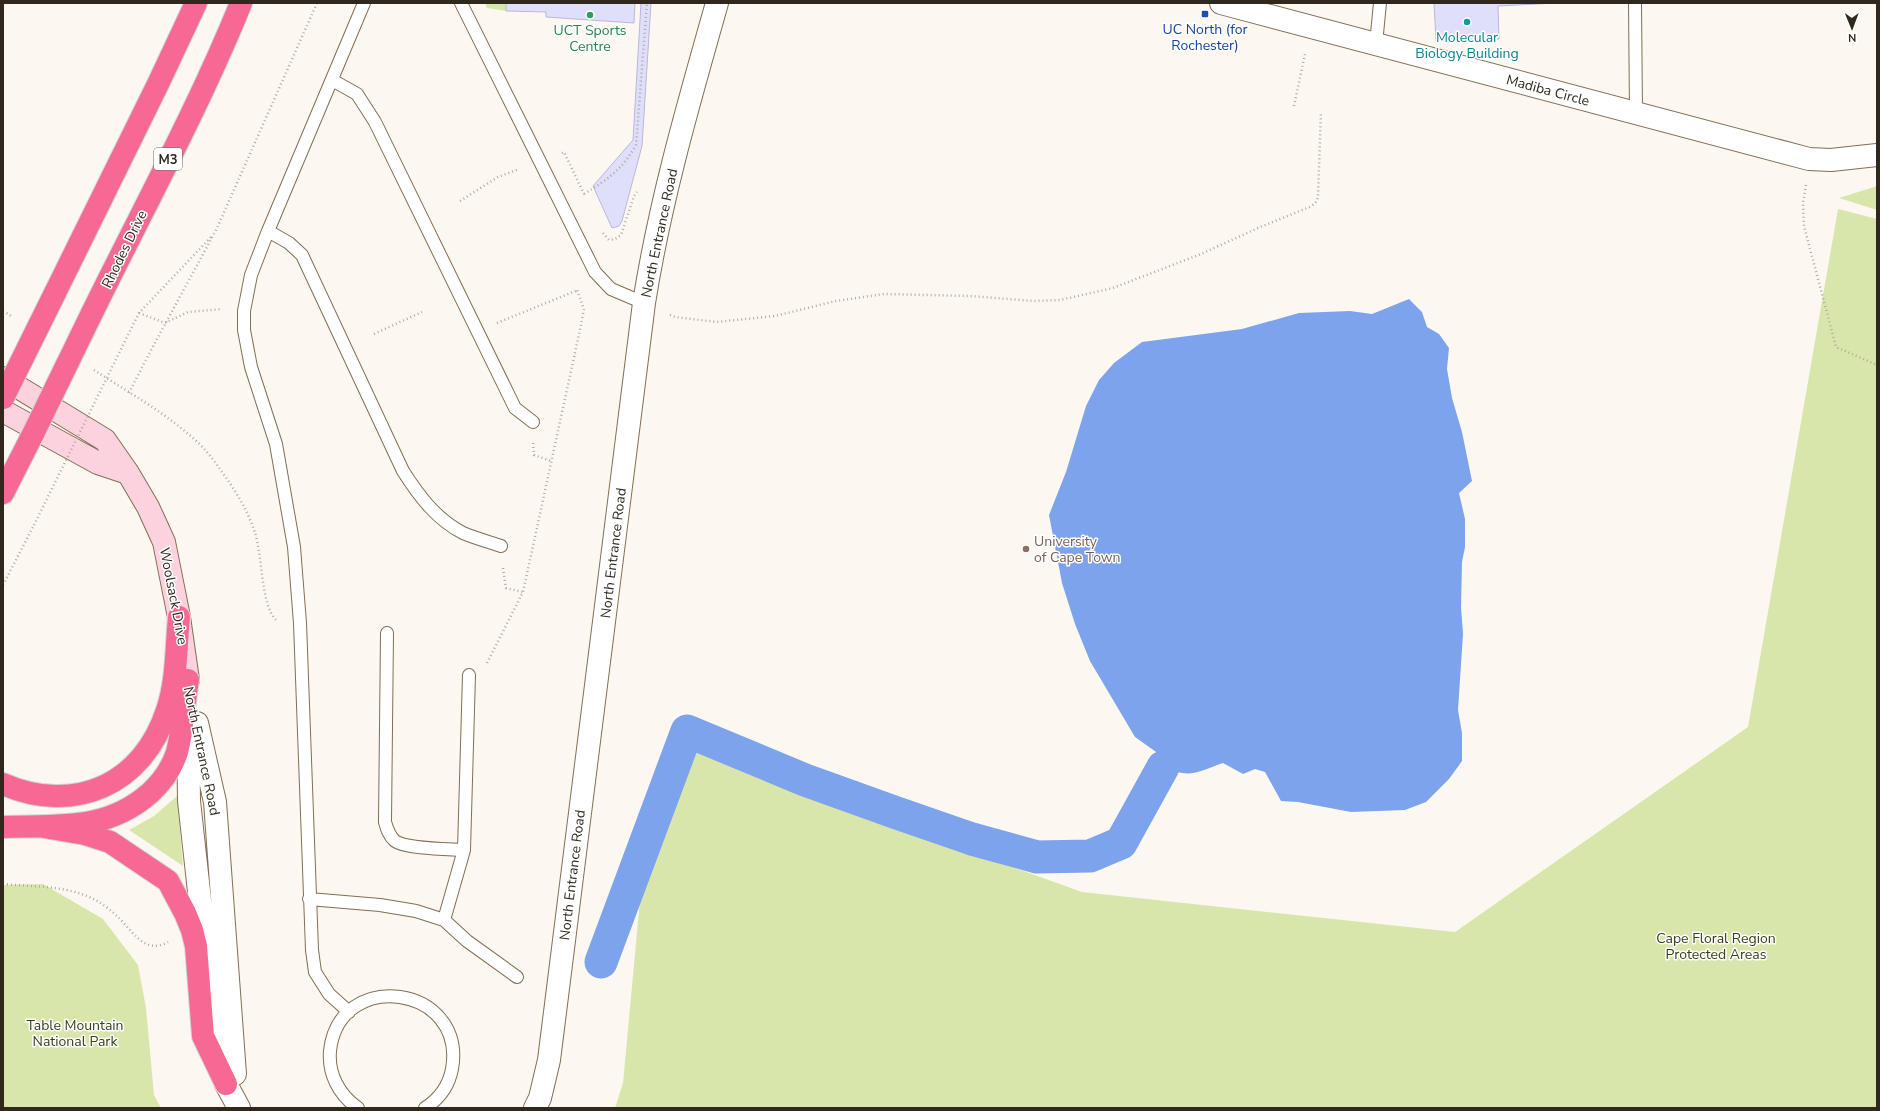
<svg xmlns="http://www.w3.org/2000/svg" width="1880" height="1111" viewBox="0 0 1880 1111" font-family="'Nunito Sans',sans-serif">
<rect width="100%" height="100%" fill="#fcf8f1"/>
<path fill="#d9e6ab" d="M485,3H506V11L487,8Z
M1877,186V210L1839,198Z
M1838,209L1877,219V1108H615L623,1083L640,900L686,749L1082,892L1455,932L1748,727Z
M177,796L183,866L129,830L154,816Z
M43,884L103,919L138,965L146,1008L154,1095L161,1108H3V885Z"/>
<path fill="#7ca3ec" d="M1409,299L1422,312L1427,327L1439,334L1449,348L1447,369L1452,398L1462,432L1472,481L1459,493L1465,519V547L1462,562L1461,607L1463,634L1458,710L1462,733V761L1449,779L1426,802L1405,810L1351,812L1298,802L1281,801L1265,772L1255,769L1243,774L1223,763C1197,772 1191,779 1163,767L1159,754L1135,737L1090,661L1075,624L1062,583L1049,515L1066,472L1086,406L1099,380L1114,363L1142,342L1242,329L1299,313L1350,311L1372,314Z"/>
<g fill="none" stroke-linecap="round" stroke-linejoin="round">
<path stroke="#7ca3ec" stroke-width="33" d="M601,962L687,731L805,780L894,812L972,839L1037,857L1090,856L1121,843L1163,767"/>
</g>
<path fill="#dfdefb" stroke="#bab8db" d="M506,3H635L634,23L546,17V12L506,11Z
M641,3H651L642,146L622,221L619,226L612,228L593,186L633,140Z
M1434,3H1556L1498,6L1499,39L1436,41Z"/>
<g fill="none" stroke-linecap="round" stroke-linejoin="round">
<g stroke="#836e52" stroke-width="14">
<path id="service" d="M461,3L595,272L611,289L644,303
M1635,3L1636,113
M1376,44L1380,3
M332,80L357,94L375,122L515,408L533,422
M268,231L289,243L302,255L403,471C419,496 436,519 463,533C475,538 489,542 501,546
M387,633L385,822C387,829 389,836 395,841C406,849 449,849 464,850
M309,899L380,905L416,911L444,920L467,941L517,977
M444,920L464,850L469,675
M349,1012L329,994L315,972L312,950L300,623L294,547L276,444L251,367L244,330V311L251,275L268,231L364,3
M358,1108C339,1095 328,1074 330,1051C339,967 467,985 452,1069C449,1085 439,1099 425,1108"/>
</g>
<g stroke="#836e52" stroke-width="24">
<path id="minor" d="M1221,3L1809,159L1831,160L1877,155
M188,721L189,801L215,1036L226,1084L239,1108
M197,723L215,802L235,1074
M535,1108L540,1098L549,1060L644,303C660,201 689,102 717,3"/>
</g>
<g stroke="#836e52" stroke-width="24">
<path id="secondary" d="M3,378L105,440L128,473L148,507L164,542L179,617L188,680
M3,411L98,463L128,473"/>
</g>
<g stroke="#d6d4d2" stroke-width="24">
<path id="motorway" d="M55,293L158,84L196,3
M91,315C142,211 198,109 241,3
M3,493L34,432
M3,784C74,815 143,785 167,710C177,681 176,647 179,617
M3,827C57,825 106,832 150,793C162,782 172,768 177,752C183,729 184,704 188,680
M44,827L85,834L110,842L168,881L185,913L192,930L196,946L203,1036L226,1084"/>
</g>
<path stroke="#b0aaa1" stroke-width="2.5" stroke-dasharray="1 3" stroke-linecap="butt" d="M1294,106L1305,54
M562,153L564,152L585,196
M1806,185L1803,203L1804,226L1836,347L1877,365
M584,194C608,179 622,170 636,145L647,3
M460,201L498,177L519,169
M603,233L609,240L615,239L621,235L634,196L637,192
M3,311L13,317
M139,313L165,323L188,312L222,309
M670,315L675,317L717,322L736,320L775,316L836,301L884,294L970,296L1034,301L1060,300L1113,288L1201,254L1258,228L1312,206L1317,201L1318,196L1321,112
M497,323L578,290
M374,334L422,312
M128,335L139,313L211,237
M94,370C128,392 164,412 194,439C207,450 217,465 227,479C238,495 248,512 254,530C263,553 260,604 276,620
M129,393C157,337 188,283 217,228L317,3
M533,443L534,455L551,461
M503,568L506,588L523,592
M3,585L34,525
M487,663L523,592L581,325L584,309L577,290
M3,884C36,887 70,885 99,902C105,906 113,912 118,917C133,931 144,955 168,942"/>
<use href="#service" stroke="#fff" stroke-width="12"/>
<use href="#minor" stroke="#fff" stroke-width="22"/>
<use href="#secondary" stroke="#fcd2df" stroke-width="22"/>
<use href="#motorway" stroke="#f56994" stroke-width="22"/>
<g stroke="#d6d4d2" stroke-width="24" stroke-linecap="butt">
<path id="motorway-bridge" d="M3,398L55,293
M34,432L91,315"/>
</g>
<path stroke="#b0aaa1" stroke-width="2.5" stroke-dasharray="1 3" stroke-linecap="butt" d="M34,525L128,335"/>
<use href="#motorway-bridge" stroke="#f56994" stroke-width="22"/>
</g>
<rect fill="#1a4fb4" stroke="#fff" stroke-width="1.5" x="1201" y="10" width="8" height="8" rx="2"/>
<circle fill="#2e9e5b" stroke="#fff" stroke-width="1.5" cx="590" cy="15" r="4"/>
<circle fill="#0f9aa8" stroke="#fff" stroke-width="1.5" cx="1467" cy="22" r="4"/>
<circle fill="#8d6e63" stroke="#fff" stroke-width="1.5" cx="1026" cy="549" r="4"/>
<g text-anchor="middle" stroke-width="3" stroke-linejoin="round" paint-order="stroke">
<rect fill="#fff" stroke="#6e6860" stroke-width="1" x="154" y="148" width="28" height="22" rx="3"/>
<g font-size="13" font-weight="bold" fill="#30281c">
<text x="168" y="164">M3</text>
</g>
<g font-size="14" fill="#164399" stroke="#fff">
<text x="1205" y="34">UC North (for<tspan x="1205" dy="16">Rochester)</tspan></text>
</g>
<g font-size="14" fill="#27864d" stroke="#fff">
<text x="590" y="35">UCT Sports<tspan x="590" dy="16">Centre</tspan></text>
</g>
<g font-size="14" fill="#0d838f" stroke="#fff">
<text x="1467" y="42">Molecular<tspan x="1467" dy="16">Biology Building</tspan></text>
</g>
<g font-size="14" fill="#30281c" stroke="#fff">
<text transform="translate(1548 90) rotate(15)" y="5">Madiba Circle</text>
<text transform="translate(659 233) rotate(-78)" y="5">North Entrance Road</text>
<text transform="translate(124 249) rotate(-64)" y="5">Rhodes Drive</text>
<text transform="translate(613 553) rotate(-83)" y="5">North Entrance Road</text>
<text transform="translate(174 596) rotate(79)" y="5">Woolsack Drive</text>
<text transform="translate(202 751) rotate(78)" y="5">North Entrance Road</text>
<text transform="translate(572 875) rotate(-83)" y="5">North Entrance Road</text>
</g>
<g font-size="14" fill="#785e54" stroke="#fff" text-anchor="start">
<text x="1034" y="546">University<tspan x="1034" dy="16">of Cape Town</tspan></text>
</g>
<g font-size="14" fill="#383f1a" stroke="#fff">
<text x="1716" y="943">Cape Floral Region<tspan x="1716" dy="16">Protected Areas</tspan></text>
<text x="75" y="1030">Table Mountain<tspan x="75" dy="16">National Park</tspan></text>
</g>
</g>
<rect width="1880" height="1111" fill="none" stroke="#30281c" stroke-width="8"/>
<g transform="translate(1852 28) rotate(179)" stroke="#ffffff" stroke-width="3" paint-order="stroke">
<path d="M0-3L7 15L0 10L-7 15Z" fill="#30281c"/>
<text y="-6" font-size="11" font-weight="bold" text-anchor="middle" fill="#30281c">N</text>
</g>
</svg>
